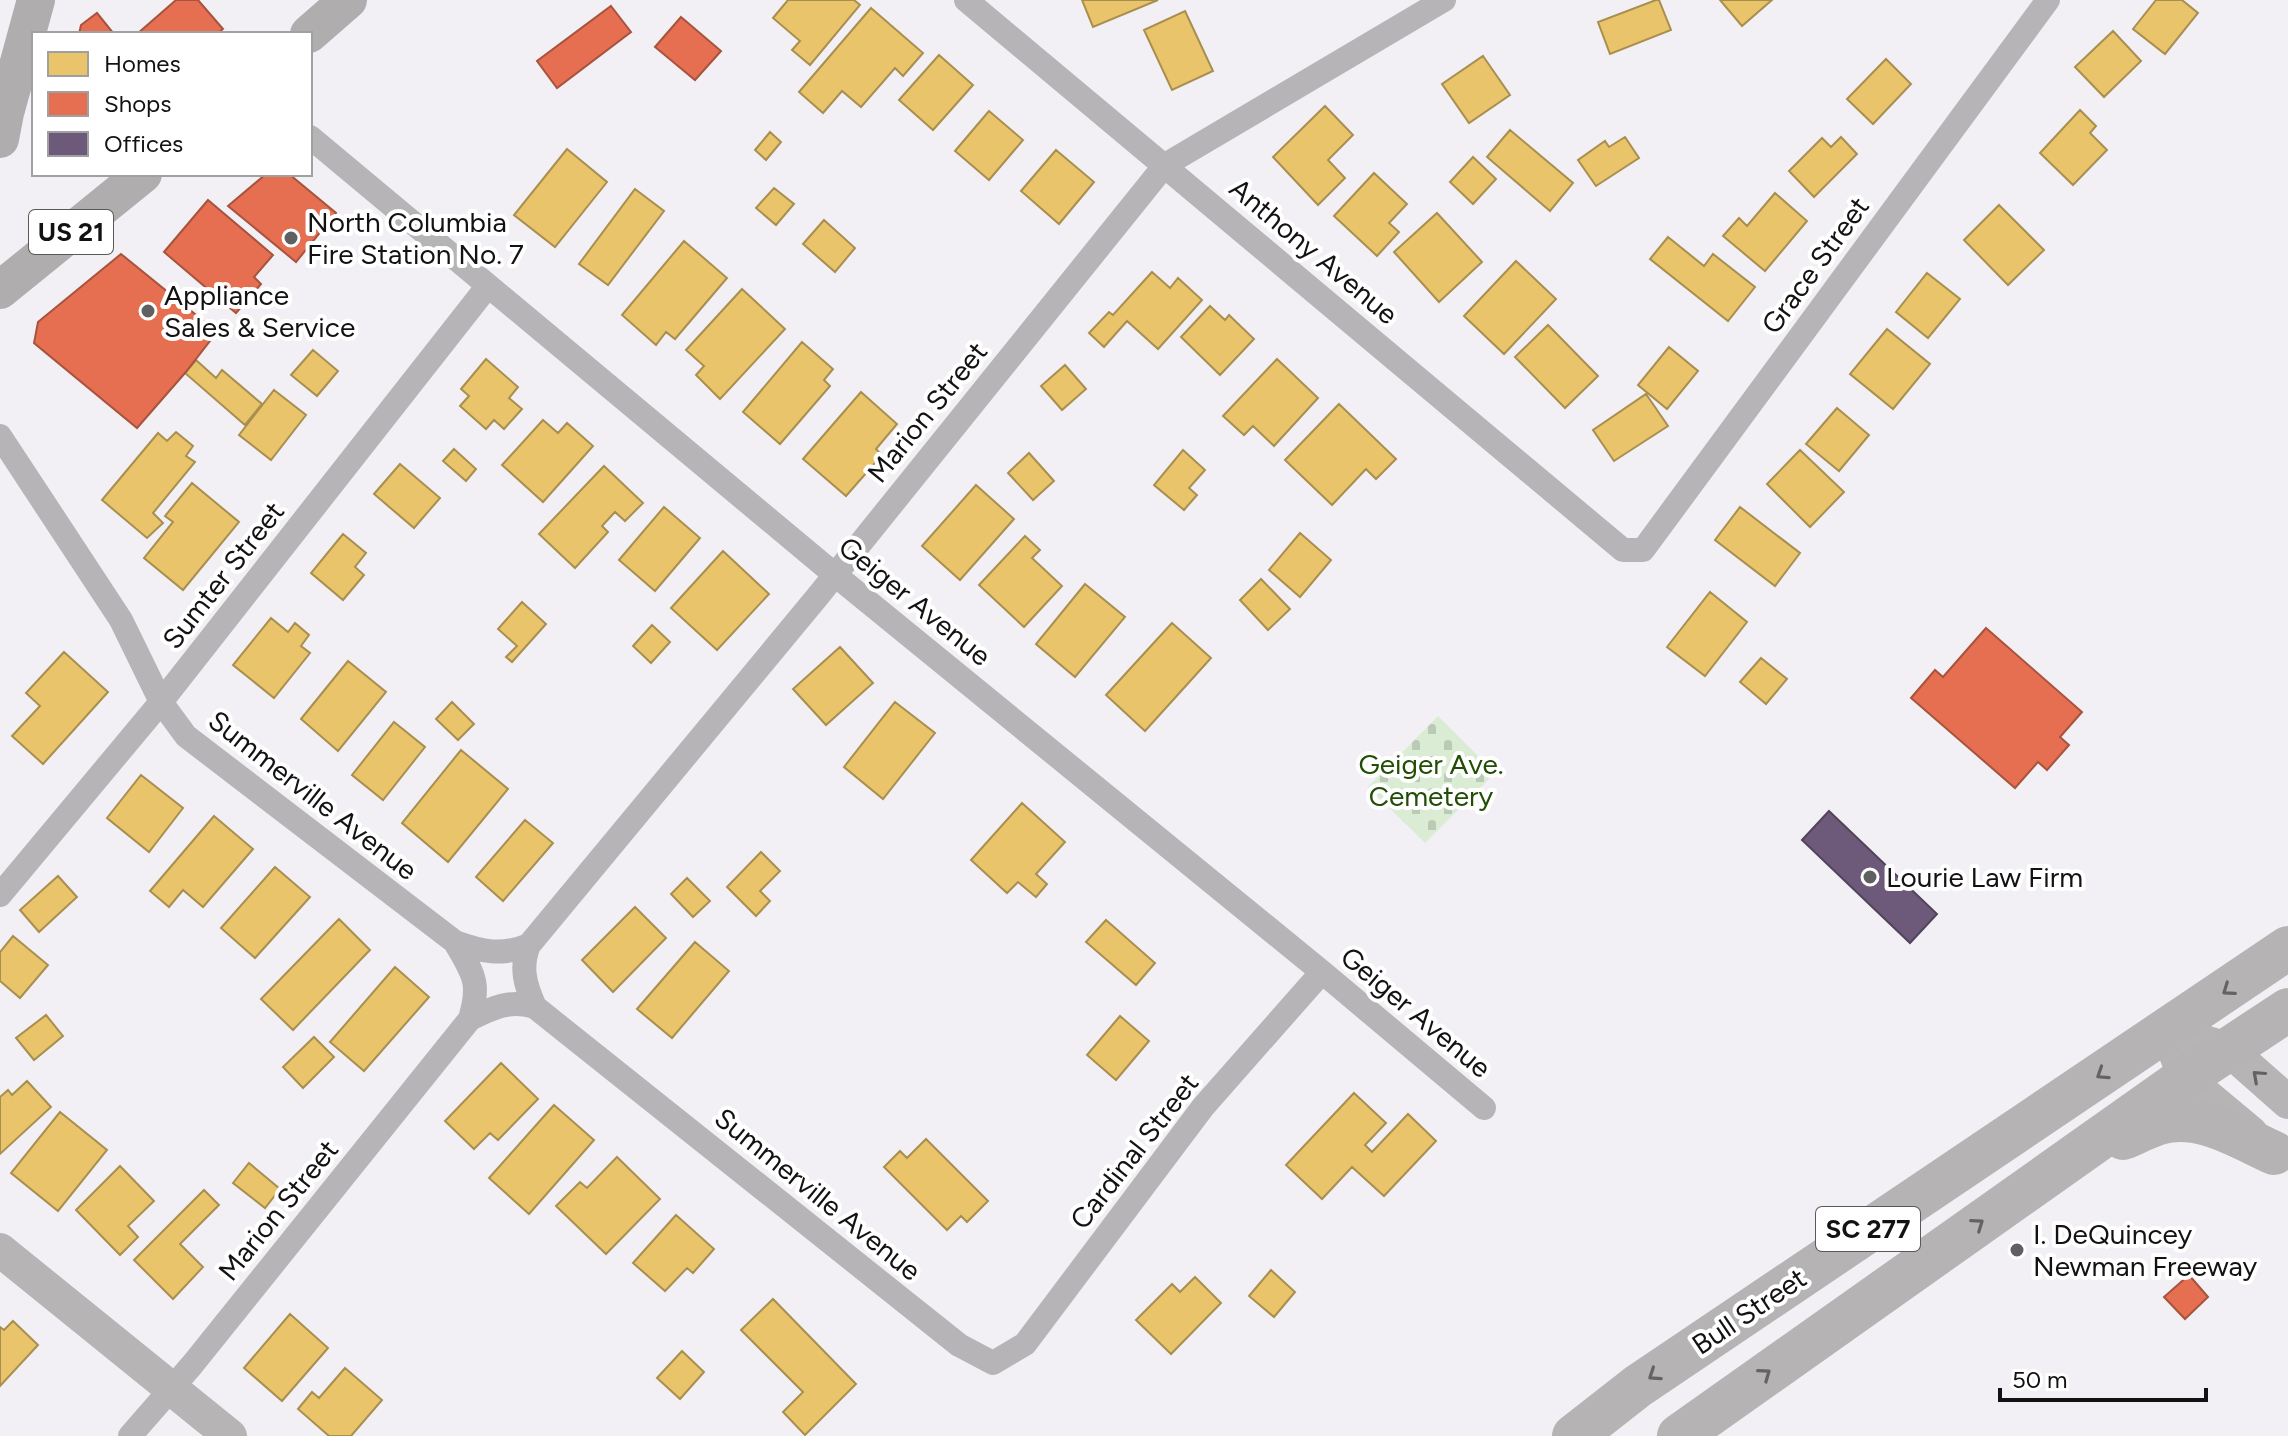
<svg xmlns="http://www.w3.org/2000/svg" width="2288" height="1436" viewBox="0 0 2288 1436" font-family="Figtree,sans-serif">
<defs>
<pattern id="cemetery-stones" width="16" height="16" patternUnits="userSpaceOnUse" patternTransform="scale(2)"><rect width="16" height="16" fill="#daedd4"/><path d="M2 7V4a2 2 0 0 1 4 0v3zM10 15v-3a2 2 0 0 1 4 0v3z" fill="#bacab5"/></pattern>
</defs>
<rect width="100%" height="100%" fill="#f2f0f4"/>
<path fill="url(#cemetery-stones)" d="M1438,716L1495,773L1425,843L1368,787Z"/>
<path fill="#e9c46a" stroke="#a88f50" stroke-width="2" d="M788,0H854L860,5L810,65L792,50L800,41L773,18Z
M1082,0H1158L1093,27Z
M1656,0H1659L1671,30L1610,54L1598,22Z
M1720,0H1772L1742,26Z
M2156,0H2182L2198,13L2165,54L2133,29Z
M871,8L923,53L903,76L895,68L861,107L842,91L823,113L799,92Z
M1185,11L1213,71L1172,90L1144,30Z
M2113,31L2141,61L2104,97L2075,67Z
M939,55L973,85L933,130L899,100Z
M1483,56L1510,95L1469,123L1442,84Z
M1886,59L1911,84L1873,124L1847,99Z
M1325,106L1353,135L1328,160L1345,178L1318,205L1273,157Z
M2080,110L2096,126L2090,133L2107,150L2073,185L2040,153Z
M989,111L1023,140L989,180L955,151Z
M1510,130L1573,183L1550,211L1487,157Z
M770,132L781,142L766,160L755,150Z
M1625,137L1639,158L1596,186L1578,160L1605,141L1609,147Z
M1841,137L1857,154L1814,197L1789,171L1822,138L1831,147Z
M567,149L607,182L555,247L514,215Z
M1056,150L1094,182L1059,224L1021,191Z
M1473,157L1496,179L1473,204L1450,182Z
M1374,173L1407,204L1389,223L1399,232L1377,256L1334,216Z
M774,188L794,204L776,225L756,208Z
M635,189L664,211L608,285L579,264Z
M1775,193L1807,221L1765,271L1723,236L1739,218L1747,226Z
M1999,205L2044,250L2008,285L1964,240Z
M1437,213L1482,262L1439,302L1394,252Z
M824,220L855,248L835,272L803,244Z
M1668,237L1704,266L1713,254L1755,287L1728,321L1650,259Z
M684,241L727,278L675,339L666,332L656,345L622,315Z
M1516,261L1556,299L1504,354L1464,316Z
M1152,272L1170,288L1178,278L1202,300L1158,349L1127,321L1104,347L1089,333L1109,312L1113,315Z
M1927,273L1960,299L1928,338L1896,312Z
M742,289L785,329L720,399L696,375L704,366L686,350Z
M1210,306L1225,320L1229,315L1254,339L1220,375L1181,337Z
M1548,325L1598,376L1565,408L1515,357Z
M1887,329L1930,364L1893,409L1850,374Z
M802,342L833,369L824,380L830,386L780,444L743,412Z
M1669,347L1698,371L1667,409L1638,385Z
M313,350L338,371L317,396L291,375Z
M486,359L518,387L509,398L522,409L504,429L494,420L486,429L460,406L469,396L461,389Z
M1277,359L1318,398L1274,446L1253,426L1244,435L1223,416Z
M196,360L216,378L222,370L262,404L245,425L185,373Z
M1065,365L1086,389L1062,410L1041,386Z
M274,390L306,415L271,460L239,435Z
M861,392L897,424L876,449L882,455L846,496L803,459Z
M1646,394L1668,426L1614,461L1593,430Z
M1339,404L1396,459L1376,479L1366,469L1332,505L1285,460Z
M1837,408L1869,435L1839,471L1806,444Z
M543,420L558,433L567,423L593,446L543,502L502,465Z
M176,432L193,446L186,456L195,462L153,513L163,523L147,538L102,500L158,433L167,441Z
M454,449L476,469L466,481L443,461Z
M1183,450L1205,470L1189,488L1197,495L1184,510L1154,485Z
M1800,450L1844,492L1810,527L1767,484Z
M1029,453L1054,481L1033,500L1008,473Z
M400,464L440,498L414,528L374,494Z
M604,466L643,503L625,521L615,512L602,526L608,532L575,568L539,534Z
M192,483L239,522L183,590L144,558L173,522L165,516Z
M976,485L1014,519L960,580L922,546Z
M664,507L700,538L655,591L619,560Z
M1740,507L1800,553L1775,586L1715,540Z
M1300,533L1331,560L1300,597L1269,570Z
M343,534L366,553L355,567L364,575L343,600L311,573Z
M1025,536L1040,550L1032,558L1062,586L1024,627L979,585Z
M723,551L769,594L717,650L671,608Z
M1261,579L1290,609L1268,630L1240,600Z
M1085,584L1125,617L1075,677L1036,644Z
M1710,592L1747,622L1705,676L1667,647Z
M522,602L546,624L512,662L506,657L517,646L498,629Z
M271,618L288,632L295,623L309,635L301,646L310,653L274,698L233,665Z
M1172,623L1211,658L1145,731L1106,695Z
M652,625L670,642L651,663L633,646Z
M840,647L873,683L826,725L793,689Z
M64,652L108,692L43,764L12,736L40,706L26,693Z
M1761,658L1787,679L1766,704L1740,682Z
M348,661L386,692L338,751L301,719Z
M452,702L474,724L458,740L436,719Z
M895,702L935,733L883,799L844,767Z
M394,722L425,747L383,800L352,775Z
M461,750L508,789L448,862L402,823Z
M141,775L183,808L149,852L107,818Z
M1022,803L1065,842L1036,874L1047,884L1036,897L1018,882L1007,893L971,860Z
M214,816L253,849L203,907L183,890L169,907L150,891Z
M525,820L553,843L503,901L476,877Z
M761,852L780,871L760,891L770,901L756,916L727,887Z
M275,867L310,897L255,958L221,928Z
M58,876L77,897L39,932L20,910Z
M687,878L710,901L693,917L671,894Z
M635,907L666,938L613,992L582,960Z
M339,919L370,950L293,1030L261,999Z
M1106,920L1155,963L1136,985L1086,942Z
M13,936L48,965L20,998L0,981V952Z
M695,942L729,971L672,1038L637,1009Z
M395,967L429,997L364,1071L330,1042Z
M46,1015L63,1036L34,1060L16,1038Z
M1120,1016L1149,1041L1116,1080L1087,1055Z
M314,1037L334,1057L303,1088L283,1067Z
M501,1063L538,1099L498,1140L490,1133L474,1149L445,1121Z
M27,1081L51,1107L0,1154V1097L8,1090L12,1095Z
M1354,1093L1386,1123L1365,1145L1372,1152L1408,1114L1436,1141L1384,1196L1352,1167L1322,1199L1286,1165Z
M554,1105L594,1140L529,1214L489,1178Z
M60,1112L107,1150L58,1211L11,1173Z
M926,1139L988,1201L967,1222L961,1216L947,1230L884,1167L900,1151L907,1158Z
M617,1157L660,1199L606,1254L556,1206L580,1182L587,1188Z
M249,1163L280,1189L265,1208L233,1183Z
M120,1166L154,1201L128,1226L138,1237L120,1255L76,1210Z
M204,1190L219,1205L180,1244L203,1267L173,1299L134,1260Z
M676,1215L714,1249L693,1273L687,1268L665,1291L633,1263Z
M1271,1270L1295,1292L1274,1317L1249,1296Z
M1195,1277L1221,1303L1171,1354L1136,1320L1172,1284L1180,1292Z
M773,1299L856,1384L805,1435L783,1412L803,1392L741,1330Z
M290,1314L328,1348L282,1401L244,1368Z
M13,1321L38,1345L0,1386V1327L4,1330Z
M682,1351L704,1372L680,1399L657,1378Z
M345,1368L382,1400L351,1436H329L298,1409L312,1392L319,1398Z"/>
<path fill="#e76f51" stroke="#a7533e" stroke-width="2" d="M176,0H198L223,29L217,34H137Z
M611,6L631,32L557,88L537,61Z
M97,13L114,34H79L81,25Z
M681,17L721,51L695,80L655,47Z
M266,174H289L336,213L296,262L228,206Z
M208,200L273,255L254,277L261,284L236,313L164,252Z
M121,254L217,332L185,373L137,428L34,343L38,322Z
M1986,628L2082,712L2060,737L2069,745L2047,770L2038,762L2015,788L1911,698L1935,670L1943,677Z
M2189,1275L2208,1297L2185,1319L2164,1297Z"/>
<path fill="#6d597a" stroke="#52445b" stroke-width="2" d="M1829,811L1937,914L1910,943L1802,840Z"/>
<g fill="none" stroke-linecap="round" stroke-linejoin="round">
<path stroke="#b6b4b6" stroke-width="24" d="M966,0L1623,550H1643L2048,0
M310,137L834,574L1322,972L1484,1108
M0,436L121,620L161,702L186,736L455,942C482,952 502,956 529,945
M0,895L161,702L487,287
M535,1007C525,985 520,967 529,945L818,596L1165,165L1444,0
M470,1019C492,1008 510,999 535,1007L959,1345L993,1363L1025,1344L1203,1107L1322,972
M130,1436L192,1365L470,1019C481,981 473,974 455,942"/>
<path stroke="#b6b4b5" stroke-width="34" d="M2167,1031L2185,1078L2251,1133
M2167,1031L2228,1049L2288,1102
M0,1250L230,1436"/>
<path stroke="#afadae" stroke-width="38" d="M309,34L348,0
M0,139L5,113L36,0
M0,290L143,174"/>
<path stroke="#b5b3b4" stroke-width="44" d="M2123,1138C2135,1133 2147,1127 2159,1123C2199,1111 2239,1137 2274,1153
M1574,1436L1638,1386L2288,948
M1679,1436L2185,1078L2288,1010"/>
</g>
<defs><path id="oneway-chevron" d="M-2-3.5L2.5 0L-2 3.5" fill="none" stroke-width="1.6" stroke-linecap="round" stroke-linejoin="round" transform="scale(2)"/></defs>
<g stroke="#646264">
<use href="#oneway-chevron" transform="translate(2228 990) rotate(145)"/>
<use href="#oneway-chevron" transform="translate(2102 1074) rotate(147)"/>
<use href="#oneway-chevron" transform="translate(1978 1224) rotate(-35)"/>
<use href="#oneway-chevron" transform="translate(1765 1374) rotate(-36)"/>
<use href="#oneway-chevron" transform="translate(1654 1375) rotate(146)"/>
</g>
<use stroke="#646364" href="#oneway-chevron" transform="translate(2258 1076) rotate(-138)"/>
<g fill="#606062" stroke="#fff" stroke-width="3">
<circle cx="291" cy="238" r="8"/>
<circle cx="148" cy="311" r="8"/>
<circle cx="1870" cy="877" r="8"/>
<circle cx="2017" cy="1250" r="8"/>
</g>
<g text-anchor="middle" stroke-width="8" stroke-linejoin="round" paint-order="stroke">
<g fill="#fff" stroke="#59595a" stroke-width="2">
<rect x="29" y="210" width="84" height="44" rx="6"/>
<rect x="1816" y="1207" width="104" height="44" rx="6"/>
</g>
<g font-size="26" font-weight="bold" fill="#121213">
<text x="71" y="241">US 21</text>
<text x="1868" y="1238">SC 277</text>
</g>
<g font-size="28" fill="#121213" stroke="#fff" text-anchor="start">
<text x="307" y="232">North Columbia<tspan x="307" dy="32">Fire Station No. 7</tspan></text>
<text x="164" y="305">Appliance<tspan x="164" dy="32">Sales &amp; Service</tspan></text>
<text x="1886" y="887">Lourie Law Firm</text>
<text x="2033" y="1244">I. DeQuincey<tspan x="2033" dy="32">Newman Freeway</tspan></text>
</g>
<g font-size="28" fill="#121213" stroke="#fff">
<text transform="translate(1314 251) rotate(40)" y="10">Anthony Avenue</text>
<text transform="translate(1815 265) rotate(-54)" y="10">Grace Street</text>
<text transform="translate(927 412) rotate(-51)" y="10">Marion Street</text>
<text transform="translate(223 575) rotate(-52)" y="10">Sumter Street</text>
<text transform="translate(915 601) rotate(39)" y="10">Geiger Avenue</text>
<text transform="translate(313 795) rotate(38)" y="10">Summerville Avenue</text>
<text transform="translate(1416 1012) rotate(40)" y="10">Geiger Avenue</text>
<text transform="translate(1134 1151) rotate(-52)" y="10">Cardinal Street</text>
<text transform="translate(818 1194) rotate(39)" y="10">Summerville Avenue</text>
<text transform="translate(278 1210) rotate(-51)" y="10">Marion Street</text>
<text transform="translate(1749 1311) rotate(-34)" y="10">Bull Street</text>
</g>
<g font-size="28" fill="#214d04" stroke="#fff">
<text x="1431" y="774">Geiger Ave.<tspan x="1431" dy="32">Cemetery</tspan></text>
</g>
</g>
<rect x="32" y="32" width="280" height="144" fill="#ffffff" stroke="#a0a0a1" stroke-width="2"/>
<rect x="48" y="52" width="40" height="24" fill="#e9c46a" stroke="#a0a0a1" stroke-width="2"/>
<text x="104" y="72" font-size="24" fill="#121213">Homes</text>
<rect x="48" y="92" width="40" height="24" fill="#e76f51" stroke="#a0a0a1" stroke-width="2"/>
<text x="104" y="112" font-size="24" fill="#121213">Shops</text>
<rect x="48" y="132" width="40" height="24" fill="#6d597a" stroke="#a0a0a1" stroke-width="2"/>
<text x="104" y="152" font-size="24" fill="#121213">Offices</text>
<path d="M2000 1388v12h206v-12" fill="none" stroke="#121213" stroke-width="4"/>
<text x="2012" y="1388" font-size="24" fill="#121213" stroke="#ffffff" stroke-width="6" paint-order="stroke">50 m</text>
</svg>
